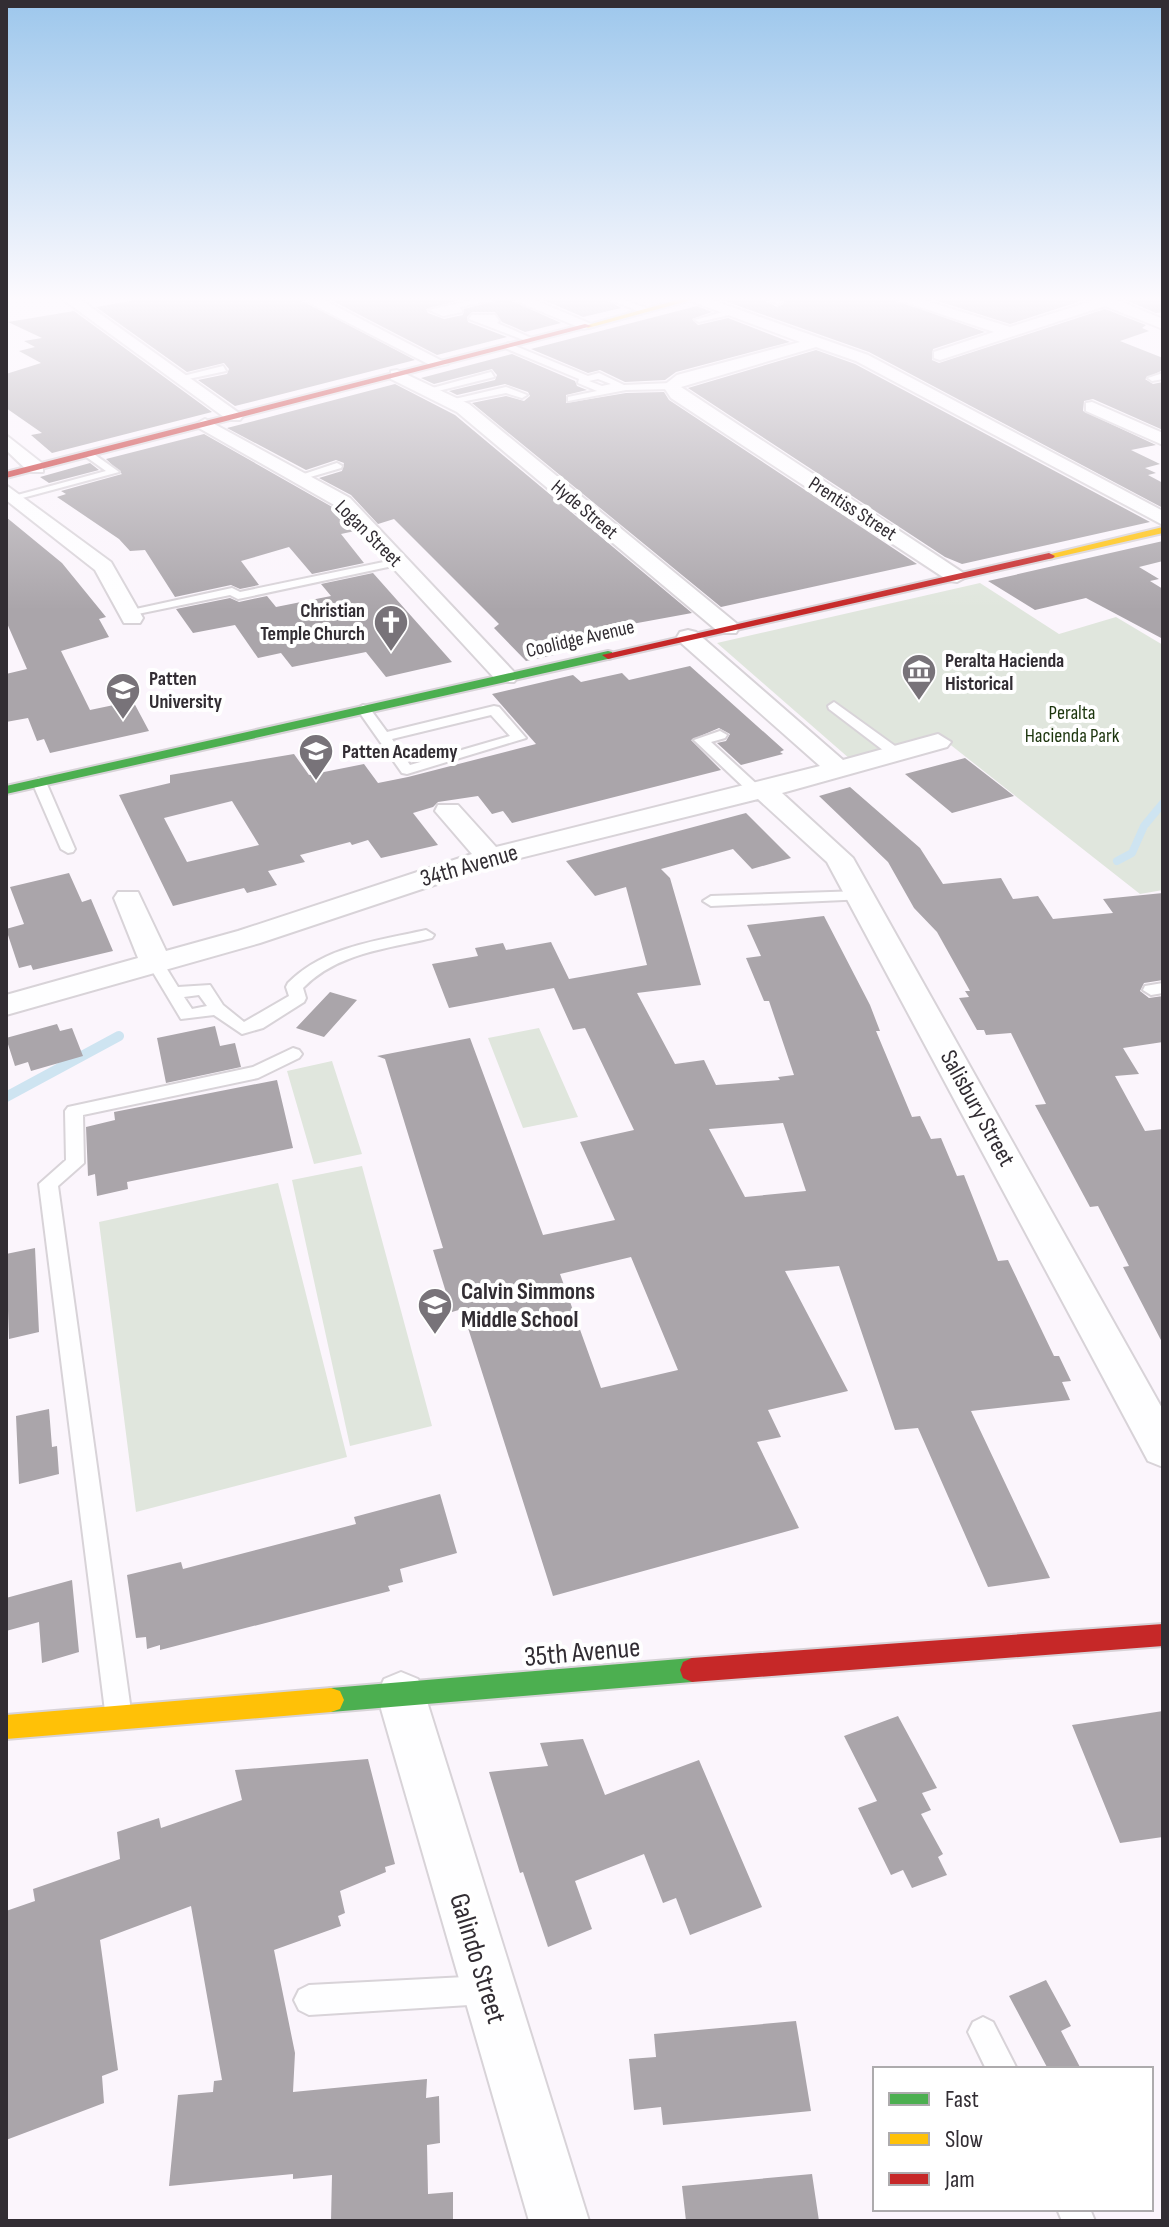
<svg xmlns="http://www.w3.org/2000/svg" width="1169" height="2227" viewBox="0 0 1169 2227" font-family="'Sofia Sans Condensed',sans-serif">
<rect width="100%" height="100%" fill="#fbf5fc"/>
<path fill="#e0e6dd" d="M980,583L1059,634L1116,617L1163,645V890L1140,894L938,735L850,759L717,643Z
M539,1028L578,1117L523,1128L488,1038Z
M332,1061L362,1154L314,1164L287,1071Z
M362,1166L432,1426L350,1446L292,1180Z
M278,1183L347,1457L136,1512L99,1222Z"/>
<g fill="none" stroke-linecap="round" stroke-linejoin="round">
<path stroke="#cee4f1" stroke-width="8" d="M1117,861L1132,853L1144,826L1163,803"/>
<path stroke="#cee4f1" stroke-width="10" d="M6,1097L119,1036"/>
</g>
<path fill="#aaa5aa" fill-rule="evenodd" d="M147,298H297L415,360L235,406L198,380L227,374L229,369L224,363L187,372L96,307Z
M327,298H467L426,309L428,313L444,319L463,315L464,309L506,298L561,323L525,332L502,322L495,312H472L467,317L468,322L507,337L437,355Z
M539,298H605L621,308L583,317Z
M716,298H759L777,307L785,303L782,298H890L985,332L933,349L932,360L939,363L1105,309L1146,325L1142,328L1149,331L1120,341L1163,358V370L1145,379L1153,384L1163,382V430L1093,399L1084,401L1083,411L1156,445L1131,450L1160,464L1145,468L1156,473L1148,475L1163,483V508L869,352Z
M928,298H1087V299L1010,324Z
M1121,298H1163V312L1156,313Z
M697,306L712,312L692,319L698,325L728,318L790,342L676,372L665,380L625,382L600,370L588,373L531,349Z
M74,311L212,412L52,453L31,435L42,433L6,408V374L41,363L19,351L35,347L24,341L42,338L8,322Z
M816,350L855,364L1150,522L962,564L945,557L688,388Z
M512,354L575,381L577,386L587,390L566,395V403L626,393L664,392L669,400L917,564L721,607L472,403L506,396L524,401L530,396L528,392L505,384L457,395L449,391L495,380L497,375L492,369L434,384L421,378Z
M395,384L455,415L692,613L539,641L554,655L526,661L494,628L499,624L394,519L378,524L351,495L319,478L342,471L344,463L336,460L306,470L227,428Z
M204,434L334,508L355,531L341,534L364,563L312,574L289,547L241,561L259,585L240,589L231,585L175,597L145,550L130,551L119,539L57,497L66,494L61,491L122,474L106,459Z
M90,463L99,470L49,483L40,477Z
M6,517L62,563L106,617L99,619L109,637L61,651L90,710L133,701L149,731L50,753L44,739L37,741L28,718L6,722V674L27,669L6,621Z
M1163,541V561L1139,567L1159,579L1150,581L1163,589V639L1086,598L1035,610L988,581Z
M373,573L452,662L386,677L366,652L292,667L281,653L258,658L235,625L193,633L176,609L230,598L239,602L267,596L276,607L331,596L321,584Z
M690,666L784,750L780,752L783,754L741,765L717,743L726,741L730,734L719,728L691,740L721,770L512,823L503,811L492,814L478,796L438,802L433,807L413,813L438,845L381,858L368,840L352,845L350,842L300,855L305,862L268,871L277,885L247,893L244,888L173,906L119,795L170,783V775L294,754L309,775L364,764L378,783L408,777L536,744L492,694L573,675L581,682L622,673L629,680ZM232,801L259,845L187,862L164,818Z
M965,758L1014,796L952,813L905,774Z
M850,787L920,848L943,884L1001,878L1013,899L1038,896L1053,919L1113,913L1103,899L1163,893V980L1144,983L1140,991L1149,998L1163,996V1042L1123,1048L1139,1074L1115,1076L1145,1131L1163,1129V1344L1123,1267L1129,1266L1098,1206L1090,1207L1035,1105L1046,1104L1011,1033L986,1035L984,1030H977L959,998L969,997L965,991H970L937,932L914,908L888,862L819,796Z
M746,813L791,858L752,869L733,849L661,869L670,878L701,985L637,993L675,1064L704,1060L716,1085L780,1080L778,1077L794,1075L769,1001H764L746,958L761,956L747,925L824,916L870,1005L880,1031H876L912,1117L920,1116L931,1139L941,1138L957,1176L964,1175L998,1261L1008,1260L1054,1356H1059L1071,1381L1062,1382L1070,1400L971,1411L1050,1578L988,1587L918,1428L895,1430L839,1266L785,1271L848,1391L768,1410L781,1437L757,1442L799,1528L553,1596L462,1309L452,1312L433,1250L443,1248L385,1059L377,1056L470,1038L543,1235L615,1220L580,1142L634,1130L585,1028L573,1030L554,988L449,1008L432,964L478,956L475,948L503,943L506,950L551,942L569,979L647,965L626,887L595,896L566,861ZM783,1123L806,1191L745,1197L709,1129ZM631,1257L678,1370L601,1388L560,1274Z
M69,873L82,902L91,899L113,951L33,970L31,965L19,968L6,929L24,924L10,887Z
M330,992L357,1000L324,1037L296,1028Z
M57,1024L60,1031L72,1028L83,1056L31,1071L28,1062L15,1066L6,1038Z
M215,1026L220,1046L235,1043L241,1067L166,1083L157,1038Z
M277,1080L293,1148L127,1182L128,1189L97,1196L95,1174L88,1176L86,1127L115,1120L114,1112Z
M35,1248L39,1332L9,1339L6,1254Z
M49,1409L52,1447L57,1446L59,1474L19,1484L16,1416Z
M440,1494L457,1553L400,1569L403,1582L388,1586L390,1591L160,1650V1645L147,1649L146,1637L136,1638L127,1575L181,1562L183,1569L356,1524L354,1517Z
M72,1580L79,1652L42,1663L39,1622L6,1631V1598Z
M1163,1711V1837L1120,1843L1072,1725Z
M898,1716L937,1788L922,1793L931,1810L921,1814L943,1854L938,1857L947,1875L912,1888L903,1870L891,1875L858,1808L877,1801L844,1736Z
M583,1739L605,1795L699,1760L762,1907L690,1935L676,1898L663,1903L644,1854L575,1881L592,1929L548,1947L523,1872L520,1873L489,1772L548,1766L540,1743Z
M368,1759L395,1864L385,1867L386,1872L340,1891L345,1913L338,1916L341,1926L274,1950L295,2053L293,2092L427,2079L426,2098L439,2096L440,2143L427,2145L428,2194L453,2192V2221H331L332,2175L293,2179V2174L169,2186L178,2095L213,2092L214,2081L222,2080L191,1906L100,1940L118,2070L102,2076L104,2103L6,2140V1911L35,1901L33,1889L120,1859L117,1832L159,1818L161,1828L242,1800L235,1770Z
M1046,1980L1071,2026L1061,2031L1081,2069H1048L1009,1996Z
M796,2021L811,2111L663,2125L661,2107L634,2110L629,2059L656,2057L654,2034Z
M812,2174L819,2221H686L682,2186Z"/>
<g fill="none" stroke-linecap="round" stroke-linejoin="round">
<g stroke="#d8d3d8" stroke-width="4">
<path id="lane" d="M482,298H501L460,307L462,312L443,316L429,310Z
M618,298L649,309L650,311L643,313L608,299Z
M762,298H775L782,302L778,304Z
M730,310L733,314L699,322L695,320Z
M472,315H495L499,321L497,323L536,340L529,342L469,319Z
M508,343L588,376L599,373L624,385L671,383L675,386L671,389L626,390L568,401V397L597,391L578,383L579,379L505,348ZM598,379L611,384L602,386L589,381Z
M223,366L226,371L179,381L175,378Z
M491,372L494,377L430,393L425,390Z
M1163,373V379L1152,381L1148,378Z
M506,387L527,395L522,398L506,393L451,404L446,401Z
M85,452H91L119,472L15,500L10,497L106,471L85,456Z
M337,463L342,466L341,468L300,480L295,477Z
M398,559L402,560V564L238,599L230,595L128,616L122,612L232,588L240,592Z
M834,702L902,751V757H892L829,709L828,706Z
M363,705L368,706L387,732L494,706L499,707L526,738L407,774L402,773L357,709ZM491,715L510,736L410,765L392,739Z
M720,731L727,735L725,738L711,742L761,788V794H751L694,740Z
M39,778L46,782L75,849L73,852L68,853L61,849L32,782Z
M861,891L866,893V899L711,906L703,901L711,896Z
M426,930L434,935L432,938C386,949 337,953 303,988L306,998L304,1002L263,1028L242,1034L214,1015L181,1019L148,964L150,961H162L178,987L210,985L223,1005L244,1022L289,996L286,987L288,983C325,946 377,941 426,930ZM199,995L207,1006L192,1009L184,997Z
M1163,983V993L1151,995L1143,990L1145,986Z
M293,1048L299,1050L302,1054L299,1058L258,1078L83,1115L84,1163L58,1186L131,1711L127,1720L118,1723L109,1720L105,1711L39,1184L66,1160L65,1111L68,1107L253,1067Z
M485,1976L495,1980L499,1990L495,2000L485,2004L309,2015L299,2010L294,2000L299,1990L309,1985Z
M983,2017L993,2022L1017,2069H986L968,2032L973,2022Z
M1057,2209H1090L1095,2221H1062Z"/>
</g>
<g stroke="#d8d3d8" stroke-width="4">
<path id="street" d="M61,298H78L243,416L240,420H228Z
M300,298H320L448,364L434,367Z
M509,298H530L596,326L583,329Z
M683,298H706L868,355L1163,511V525L856,361L816,347L681,387L968,576L957,582L949,581L671,398L663,386L677,375L800,342Z
M893,298H917L1010,327L1092,301L1090,298H1112L1163,319V329L1105,306L940,360L934,358V352L994,332Z
M397,370L469,404L736,623L739,628L736,633H720L457,412L391,379V371Z
M1092,402L1163,433V445L1086,411V403Z
M205,419L350,498L514,672L518,677L514,682H498L336,506L199,428L196,424Z
M6,435L43,464V472H29L6,450Z
M6,485L111,562L143,618L140,623H124L95,570L6,500Z
M688,630L696,632L843,760L938,734L951,742L947,747L782,793L853,858L1163,1410V1467L1148,1461L827,862L758,799L500,863L260,943L6,1015V995L138,958L114,898L118,892H138L166,951L238,931L472,854L435,811L438,805H458L496,847L820,766L680,642L677,637L680,632Z
M401,1672L418,1679L425,1695L589,2221H529L377,1695L384,1679Z"/>
</g>
<g stroke="#d8d3d8" stroke-width="4">
<path id="fast" d="M608,651L612,652V658L6,794V786Z
M692,1658L701,1662L704,1670L701,1678L692,1682L331,1712L322,1709L318,1700L322,1691L331,1688Z"/>
</g>
<g stroke="#d8d3d8" stroke-width="4">
<path id="slow" d="M684,298H699L588,328L584,326Z
M1163,527V533L1049,559L1043,556Z
M331,1688L340,1691L344,1700L340,1709L331,1712L6,1739V1715Z"/>
</g>
<g stroke="#d8d3d8" stroke-width="4">
<path id="jam" d="M585,324L592,326L6,478V472Z
M1049,553L1055,556L1053,558L608,659L602,655Z
M1163,1624V1646L692,1682L683,1678L680,1670L683,1662L692,1658Z"/>
</g>
<use href="#lane" fill="#fefeff" fill-rule="evenodd"/>
<use href="#street" fill="#fefeff" fill-rule="evenodd"/>
<use href="#fast" fill="#4caf50" fill-rule="evenodd"/>
<use href="#slow" fill="#ffc107" fill-rule="evenodd"/>
<use href="#jam" fill="#c62828" fill-rule="evenodd"/>
</g>
<linearGradient id="sky" x2="0" y2="1"><stop stop-color="#9dc7ec"/><stop offset="0.49" stop-color="#fdfafe"/><stop offset="1" stop-color="#fdfafe" stop-opacity="0"/></linearGradient>
<rect width="1169" height="610" fill="url(#sky)"/>
<defs>
<g id="church-pin" transform="scale(1.8)"><path d="M0 17L-7.5 6A9.5 9.5 0 1 1 7.5 6Z" fill="#787379" stroke="#fff"/><path d="M-1.2-6h2.4v3.5h3.3v2.4h-3.3V6h-2.4V-.1h-3.3v-2.4h3.3Z" fill="#fff"/></g>
<g id="museum-pin" transform="scale(1.8)"><path d="M0 17L-7.5 6A9.5 9.5 0 1 1 7.5 6Z" fill="#787379" stroke="#fff"/><path d="M0-6L6-3V-2H-6V-3ZM-5-1h2V3h-2ZM-1-1h2V3h-2ZM3-1h2V3H3ZM-6 4H6V6H-6Z" fill="#fff"/></g>
<g id="university-pin" transform="scale(1.8)"><path d="M0 17L-7.5 6A9.5 9.5 0 1 1 7.5 6Z" fill="#787379" stroke="#fff"/><path d="M0-5L7-2L0 1L-7-2ZM-4 1L0 2.5L4 1V4Q0 6-4 4Z" fill="#fff"/></g>
<g id="school-pin" transform="scale(1.8)"><path d="M0 17L-7.5 6A9.5 9.5 0 1 1 7.5 6Z" fill="#787379" stroke="#fff"/><path d="M0-5L7-2L0 1L-7-2ZM-4 1L0 2.5L4 1V4Q0 6-4 4Z" fill="#fff"/></g>
</defs>
<g fill-rule="evenodd">
<use href="#church-pin" x="391" y="622"/>
<use href="#museum-pin" x="919" y="671"/>
<use href="#university-pin" x="123" y="690"/>
<use href="#school-pin" x="316" y="751"/>
<use href="#school-pin" x="435" y="1305"/>
</g>
<g text-anchor="middle" stroke-width="8" stroke-linejoin="round" paint-order="stroke">
<g font-size="20" fill="#322d33" stroke="#fff">
<text transform="translate(853 508) rotate(33)" y="7">Prentiss Street</text>
<text transform="translate(585 509) rotate(40)" y="7">Hyde Street</text>
<text transform="translate(369 533) rotate(45)" y="7">Logan Street</text>
<text transform="translate(580 638) rotate(-13)" y="7">Coolidge Avenue</text>
</g>
<g font-size="20" font-weight="bold" fill="#322d33" stroke="#fff" text-anchor="start">
<text x="365" y="617" text-anchor="end">Christian<tspan x="365" dy="23">Temple Church</tspan></text>
<text x="945" y="667">Peralta Hacienda<tspan x="945" dy="23">Historical</tspan></text>
<text x="149" y="685">Patten<tspan x="149" dy="23">University</tspan></text>
<text x="342" y="758">Patten Academy</text>
</g>
<g font-size="20" fill="#1c350d" stroke="#fff">
<text x="1072" y="719">Peralta<tspan x="1072" dy="23">Hacienda Park</tspan></text>
</g>
<g font-size="24" fill="#322d33" stroke="#fff">
<text transform="translate(469 865) rotate(-16)" y="8">34th Avenue</text>
<text transform="translate(978 1108) rotate(61)" y="8">Salisbury Street</text>
</g>
<g font-size="24" font-weight="bold" fill="#322d33" stroke="#fff" text-anchor="start">
<text x="461" y="1299">Calvin Simmons<tspan x="461" dy="28">Middle School</tspan></text>
</g>
<g font-size="28" fill="#322d33" stroke="#fff">
<text transform="translate(582 1651) rotate(-5)" y="10">35th Avenue</text>
<text transform="translate(479 1958) rotate(73)" y="10">Galindo Street</text>
</g>
</g>
<rect width="1169" height="2227" fill="none" stroke="#322d33" stroke-width="16"/>
<rect x="873" y="2067" width="280" height="144" fill="#ffffff" stroke="#adabad" stroke-width="2"/>
<rect x="889" y="2093" width="40" height="12" fill="#4caf50" stroke="#adabad" stroke-width="2"/>
<text x="945" y="2107" font-size="24" fill="#322d33">Fast</text>
<rect x="889" y="2133" width="40" height="12" fill="#ffc107" stroke="#adabad" stroke-width="2"/>
<text x="945" y="2147" font-size="24" fill="#322d33">Slow</text>
<rect x="889" y="2173" width="40" height="12" fill="#c62828" stroke="#adabad" stroke-width="2"/>
<text x="945" y="2187" font-size="24" fill="#322d33">Jam</text>
</svg>
